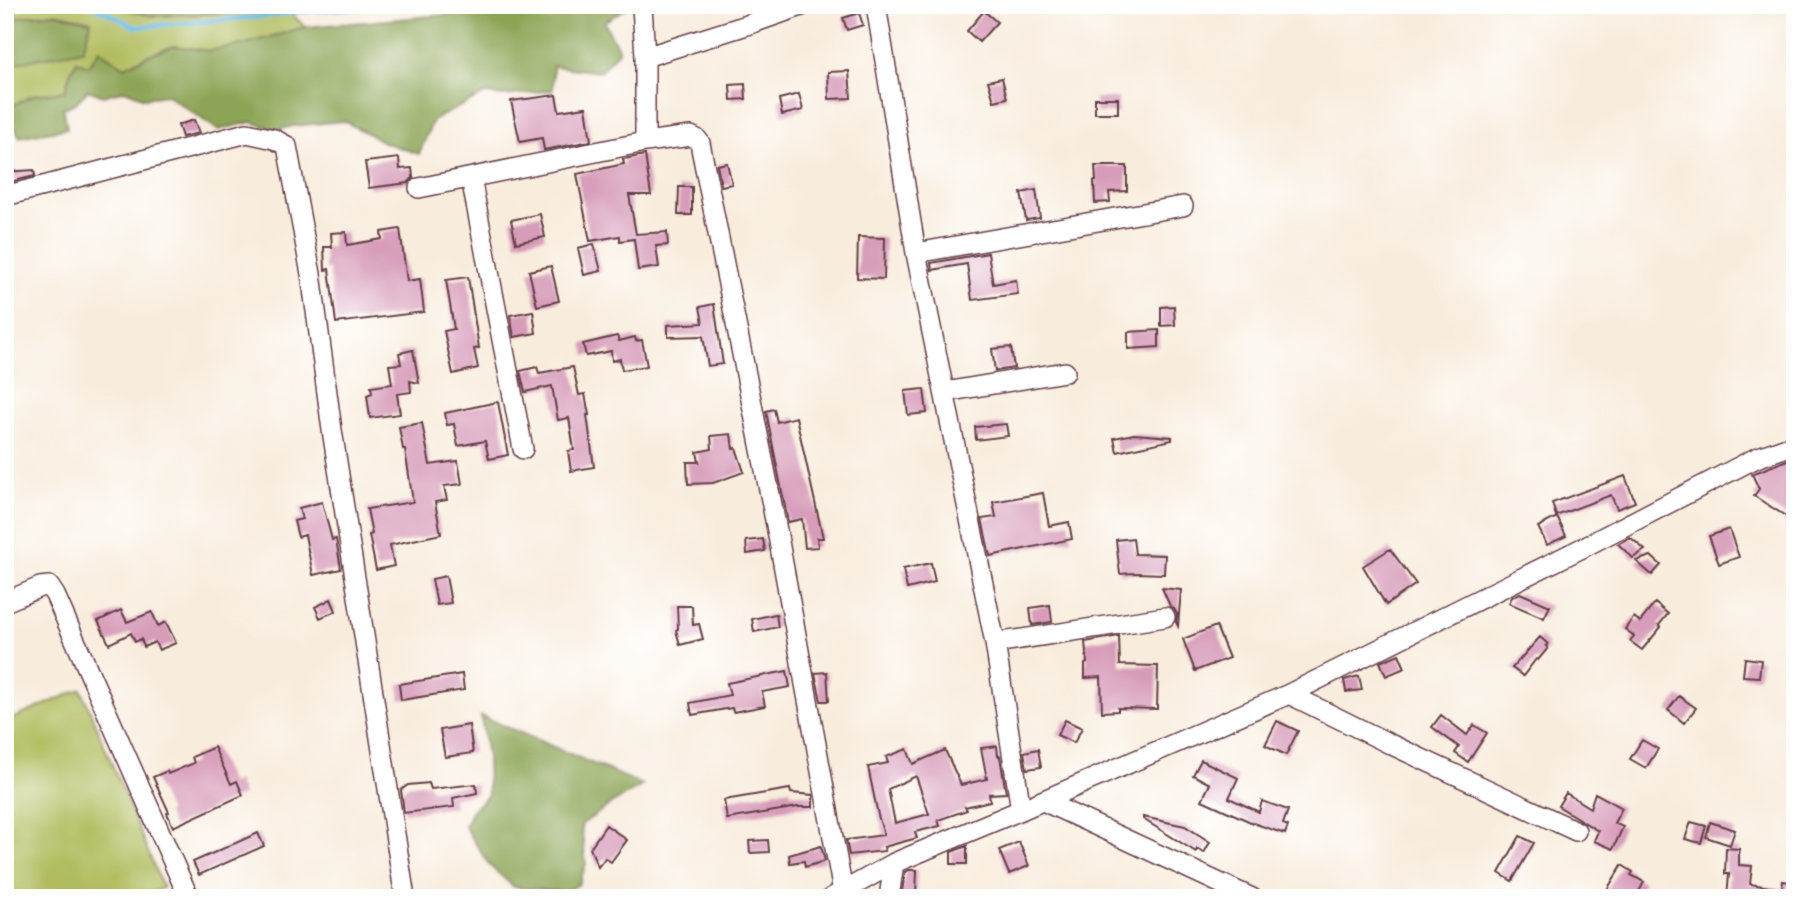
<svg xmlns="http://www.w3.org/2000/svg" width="1800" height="903" viewBox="0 0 1800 903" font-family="Mali,sans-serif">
<rect width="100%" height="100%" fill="#fff"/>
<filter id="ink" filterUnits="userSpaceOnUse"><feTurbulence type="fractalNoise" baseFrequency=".0143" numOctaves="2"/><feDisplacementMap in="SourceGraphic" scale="14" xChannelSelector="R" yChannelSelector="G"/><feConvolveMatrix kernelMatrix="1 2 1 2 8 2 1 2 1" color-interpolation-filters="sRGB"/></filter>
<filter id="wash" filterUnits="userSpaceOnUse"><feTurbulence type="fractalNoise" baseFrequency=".00686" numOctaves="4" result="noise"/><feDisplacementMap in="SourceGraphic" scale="28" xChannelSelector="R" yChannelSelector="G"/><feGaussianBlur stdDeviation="1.57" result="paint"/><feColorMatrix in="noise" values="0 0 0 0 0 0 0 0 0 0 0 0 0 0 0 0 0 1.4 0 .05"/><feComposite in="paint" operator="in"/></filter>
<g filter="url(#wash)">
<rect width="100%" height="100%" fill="#f8ecdc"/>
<path fill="#b0bc5d" stroke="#7d6e44" stroke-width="2" d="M5,5H114L151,16L233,13L245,5H283L305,27L242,45L208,51L174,46L149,55L125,67L88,66L77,61L70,73L65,91L34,95L5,109V96L13,92L9,64L83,50L91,21L54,13L5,19Z
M81,689L163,888L138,898H5V826L8,824L5,819V722Z"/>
<path fill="#8ca454" stroke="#6b6240" stroke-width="2" d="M115,5H245L233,13L151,16Z
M483,5H631L604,22L619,50L600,72L553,66V90L506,96L485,94L433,120L419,154L386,143L344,121L293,126L277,130L251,122L218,130L167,95L144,98L125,90L103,96L88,90L76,103L63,108L67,128L20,137L5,114V109L34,95L65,91L70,73L77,61L88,66L99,50L125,67L149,55L174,46L208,51L242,45L305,27L445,15Z
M54,13L91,21L83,50L10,64L13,93L5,96V19Z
M481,716L643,785L611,804L581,825L586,864L579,884L565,892L514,887L490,866L465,827L471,811L488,795L487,758Z"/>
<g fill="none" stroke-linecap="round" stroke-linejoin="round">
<path stroke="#61b5dd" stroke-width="5" d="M92,5L135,27L259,17L305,11L393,5
M5,8L18,5"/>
</g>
<g id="blocks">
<path fill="#d79cb9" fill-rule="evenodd" d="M984,11L997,22L979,42L967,31Z
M859,13L863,25L847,30L843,18Z
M849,71L851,98L829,99L828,72Z
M1002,78L1007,98L994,101L988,81Z
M745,84L746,99L731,100L730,85Z
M799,94L803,110L782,115L779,99Z
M556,95L559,111L586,107L591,141L544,150L542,138L520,142L511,101Z
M1095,98H1118V113H1095Z
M194,120L199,133L182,137L178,125Z
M645,155L651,195H629L636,234L667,232L668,245L656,246L659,267L638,270L634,239L620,241V236L590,241L577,174L624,164L623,159Z
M399,158L400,169L412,168L413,178L408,183L369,188L365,162Z
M727,163L732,184L721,186L717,165Z
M1095,166H1127V191L1109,192L1110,202L1095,203L1094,181H1096Z
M34,170L35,176L5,183V172Z
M679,187H692V215H678Z
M1036,190L1040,218L1026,220L1021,193Z
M540,214L545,237L516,243L511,220Z
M400,229L407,281L420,279L424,312L336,323L329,269L325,270L324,247H332L331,233L346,232L347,245L382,239L381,232Z
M858,237L885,238L884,279L857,278Z
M594,244L601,271L584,275L578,248Z
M988,253L993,284L1016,280L1018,294L972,300L967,264L932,270L931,263Z
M551,266L559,301L537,306L529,271Z
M468,277L479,348L474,349L478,368L453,374L444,331L454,329L446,280Z
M714,304L723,364L708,366L703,336L668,337V325L703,323L700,307Z
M1174,306L1175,325L1161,326V307Z
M533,311L536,333L514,337L510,315Z
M1159,330V347L1128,349V332Z
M617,336L619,341L635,337L636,341L642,340L647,366L622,370L620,359L612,361L611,351L586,356L583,344Z
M1011,347L1014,368L995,371L992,349Z
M413,350L419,383L410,381L411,392L397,394L400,414L370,418L367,395L372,393L371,387L392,384L389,365L401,364L399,353Z
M537,367L539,373L573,367L579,395L585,394L589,415H587L594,467L571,471L568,451L574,450L569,418L558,420L552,386L525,392L520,371Z
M924,389L927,413L908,415L905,391Z
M498,402L508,455L489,459L485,441L458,446L454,424L447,425L445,413Z
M774,409L777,422L796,417L823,538H817L818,547L805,548L802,519L788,522L766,411Z
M422,423L430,465L458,461L462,484L444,486L447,500L435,502L441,534L390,545L394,566L376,570L369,535L372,534L367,509L413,502L405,449H403L399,427Z
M1006,424L1008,436L976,440L975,427Z
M731,434L733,449L736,448L744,472L713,483L688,484L687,462H699L697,452L712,449L711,436Z
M1134,434L1172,437V440L1117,452L1114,438Z
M1795,457V522L1754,496L1759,489L1752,474Z
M1625,476L1635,502L1617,509L1611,495L1556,516L1552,503Z
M1043,493L1049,526L1069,522L1072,539L990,556L982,519L996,517L993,502Z
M322,502L332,540L336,539L341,569L313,575L305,535L298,537L294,521L302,519L299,508Z
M1557,517L1566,536L1547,545L1538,527Z
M1729,529L1739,557L1719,564L1709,536Z
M1630,537L1645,550L1633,558L1618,544Z
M1133,538L1135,554L1165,555L1164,574L1135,573L1120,574L1116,540Z
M763,539L765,551L747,554L746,541Z
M1390,549L1416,584L1386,605L1363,566Z
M1651,556L1661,565L1652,575L1636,561Z
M931,563L935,582L907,589L903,569Z
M446,576L451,603L437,605L432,579Z
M1162,588L1181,590L1178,626L1176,622L1177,614L1174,609L1170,606Z
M1520,593L1550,606L1544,618L1509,603L1512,597Z
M331,599L336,611L320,618L315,607Z
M1655,603L1668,614L1659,625L1661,627L1642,650L1630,641L1634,636L1625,629L1634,617L1640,622Z
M1050,605L1052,622L1032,625L1030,608Z
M677,606H692L693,625L699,624L703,639L680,645L676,630L678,629Z
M121,610L127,622L152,612L158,626L166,622L176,643L159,650L155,642L144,647L141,639L135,642L131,633L109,644L98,621Z
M776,614L778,627L754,632L752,619Z
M1216,626L1229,658L1195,671L1183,639Z
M1119,636L1120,665L1158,666L1157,709L1118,708V711L1102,712L1101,677L1085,678V664L1087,663L1085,642Z
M1540,637L1548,644L1546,646L1548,648L1538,660L1536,659L1523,676L1512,668Z
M1399,654L1405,668L1386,676L1380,662Z
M1745,658L1761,660L1759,677L1743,676Z
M787,671L790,687L762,692L765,706L733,712L732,708L692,715L690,703L730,695L727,683Z
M827,672L829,701H821L815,673Z
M462,674L464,690L401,700L399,684Z
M1359,676L1362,690L1346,692L1344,680Z
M1679,696L1696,708L1684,723L1668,710Z
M1441,715L1467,735L1474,725L1487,733L1468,762L1455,753L1459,747L1432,727Z
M1065,720L1082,728L1074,743L1057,735Z
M1277,721L1298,731L1286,755L1265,745Z
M469,725L473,753L445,757L440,730Z
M1642,740L1658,749L1646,768L1630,759Z
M997,746L998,756H1000L1006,793L989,794L990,801L965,807L967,810L938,820L940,826L915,832L917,838L884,847L885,851L849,855L846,840L884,835L878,815L868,767L888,763L886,757L907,749L913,764L945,750L961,785L987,779L981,748ZM916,776L929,814L895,823L888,789Z
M214,747L231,784L237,781L243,795L173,827L167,813L169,812L153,777L167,771L168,774L194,763L192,757Z
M1038,749L1041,767L1027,769L1024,752Z
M1201,760L1238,778L1229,798L1259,812L1262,801L1288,810L1283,824L1288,826L1285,834L1253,823L1202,800L1210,784L1193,775Z
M429,783L431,789L476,784L477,793L453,798L454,807L404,813L401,790L408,785Z
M790,789L791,793L813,795V807H798L727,819L724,800Z
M1566,793L1590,808L1595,793L1622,808L1614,823L1623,827L1613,849L1594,841L1598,831L1558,806Z
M1143,817L1185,826L1210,842L1204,853L1197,849L1196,852L1143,819Z
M1691,822L1706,826L1701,843L1685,839Z
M1710,822L1735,830L1730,845L1706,837Z
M606,825L627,840L611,862L605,858L598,867L590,848Z
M258,833L264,846L199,875L193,862Z
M1520,836L1534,843L1512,881L1499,873Z
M768,840L769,852L750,853L749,841Z
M1019,842L1029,866L1009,874L999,850Z
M821,846L825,861L805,867L804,861L790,863L789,855Z
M967,846V864H951V852Z
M1726,848L1739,849V865L1752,866L1750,884L1782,889L1783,881L1795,883V898H1727L1729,874H1725Z
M1622,865L1633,872L1631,875L1644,882L1636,898H1602Z
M909,870H917L916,898H901L905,872Z"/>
</g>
</g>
<g filter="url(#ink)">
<use href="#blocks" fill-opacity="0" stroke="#643e46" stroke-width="2"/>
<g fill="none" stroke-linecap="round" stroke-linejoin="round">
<g stroke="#643e46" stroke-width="22">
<path id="minor" d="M642,5L645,57V142
M876,5L916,253L995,643L1021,810
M645,57L747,25L804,5
M471,178L523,449
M419,188L645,142L691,136L697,139L700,143L776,525L843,892
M5,196L247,133L274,139L287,146L311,274L332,430L405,898
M916,253L1183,206
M945,392L1065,372
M5,602L40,587L49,586L55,595L189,898
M995,643L1165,617
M1289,694L1390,744L1576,831
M1043,801L1252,898
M831,898L894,863L1021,810L1289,694L1584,547L1756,458L1795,444
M889,898L894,863"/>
</g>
<use href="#minor" stroke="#fff" stroke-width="19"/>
<path stroke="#4a1f2b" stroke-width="5" stroke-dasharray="10 5" stroke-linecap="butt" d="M1787,5L1795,20"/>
</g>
</g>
<rect width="1800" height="903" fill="none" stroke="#fff" stroke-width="28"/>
</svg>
